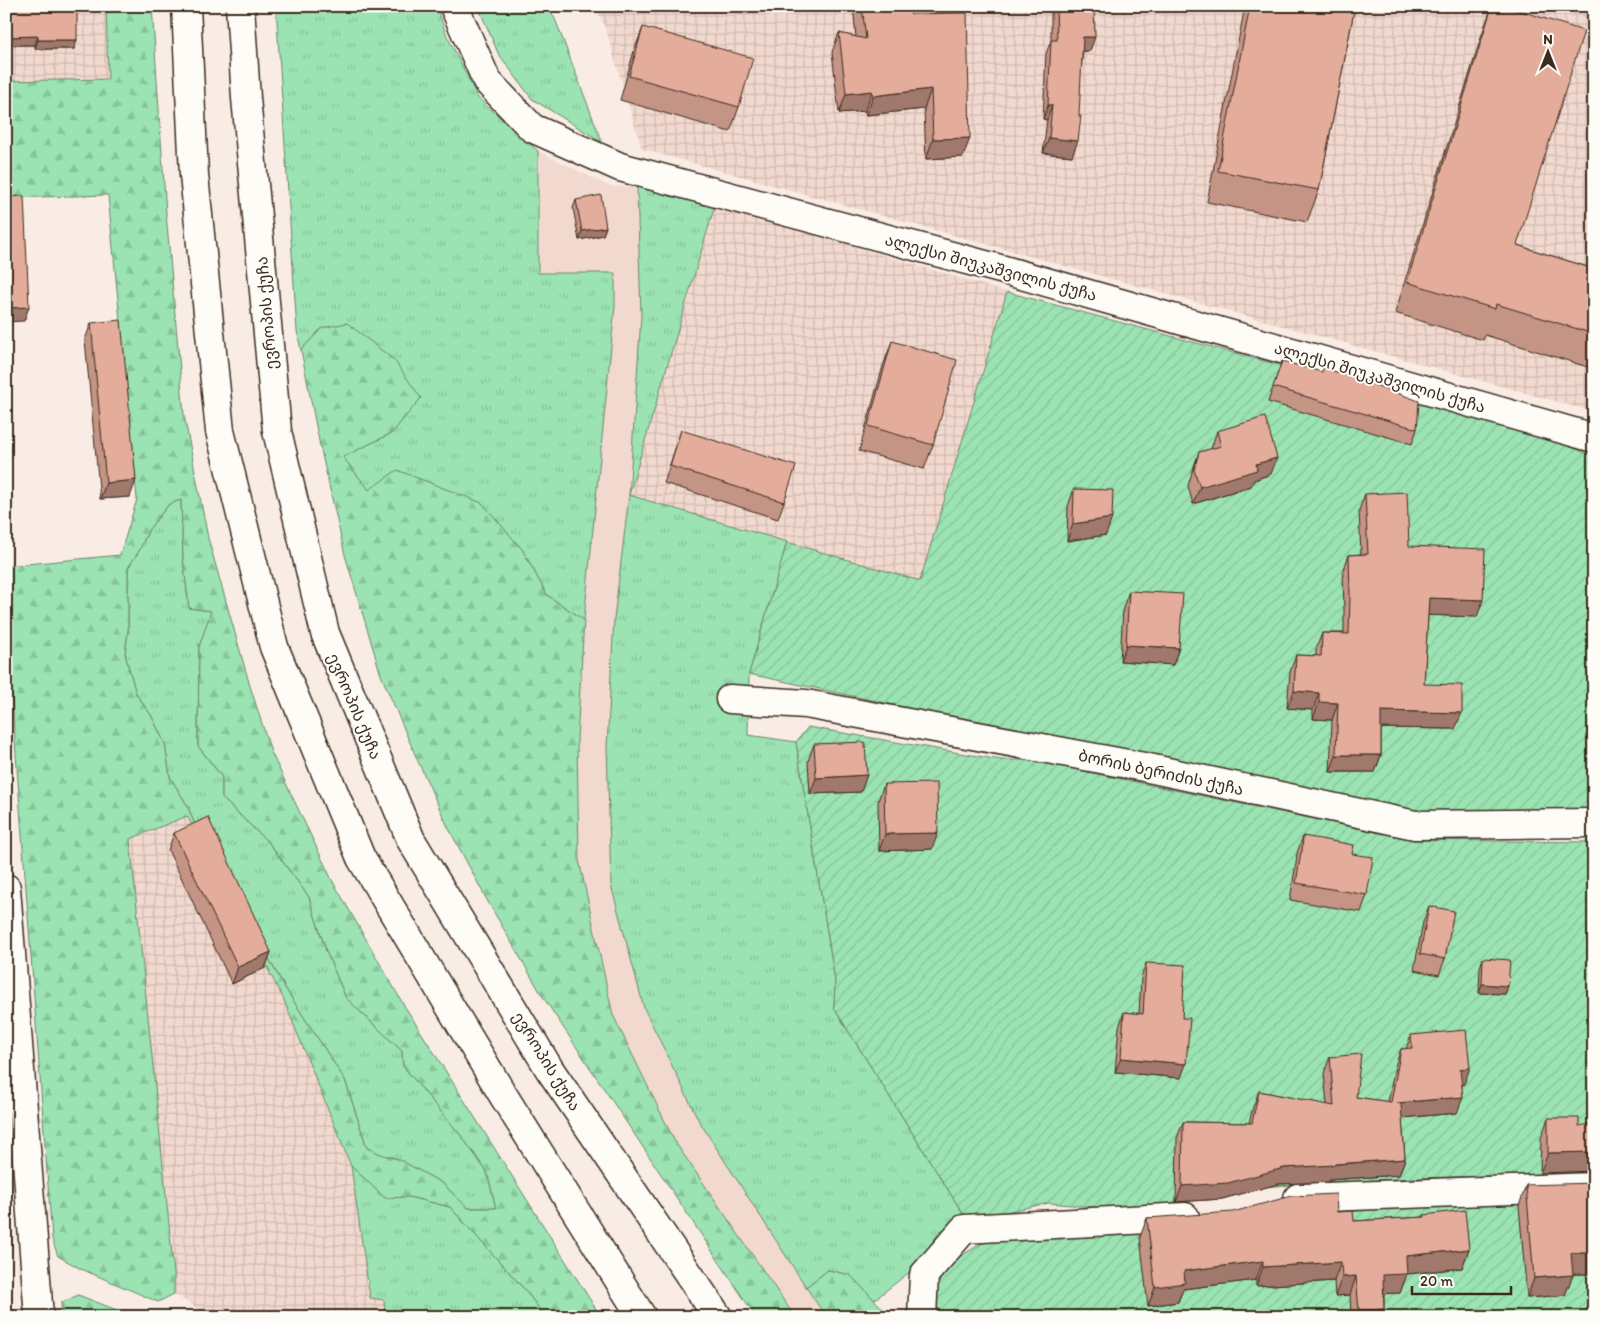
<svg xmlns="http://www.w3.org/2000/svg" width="1600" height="1323" viewBox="0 0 1600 1323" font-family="Itim,'Noto Sans Georgian',sans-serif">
<defs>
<pattern id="industrial-grid" width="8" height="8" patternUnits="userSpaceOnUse" patternTransform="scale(1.25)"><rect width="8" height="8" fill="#f2d9cf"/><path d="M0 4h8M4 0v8" fill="none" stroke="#d0bab1"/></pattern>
<pattern id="grass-tufts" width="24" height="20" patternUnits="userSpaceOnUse" patternTransform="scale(1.25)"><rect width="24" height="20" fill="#9be3b2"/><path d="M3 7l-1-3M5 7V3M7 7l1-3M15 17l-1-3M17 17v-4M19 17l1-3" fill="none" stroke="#86c399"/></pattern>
<pattern id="forest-firs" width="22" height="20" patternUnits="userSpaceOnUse" patternTransform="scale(1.25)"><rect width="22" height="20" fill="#9be3b2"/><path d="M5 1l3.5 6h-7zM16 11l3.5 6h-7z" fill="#86c399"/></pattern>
<pattern id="garden-furrows" width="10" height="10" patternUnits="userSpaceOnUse" patternTransform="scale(1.25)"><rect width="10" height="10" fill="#9be3b2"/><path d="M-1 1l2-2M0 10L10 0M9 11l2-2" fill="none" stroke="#86c399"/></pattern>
</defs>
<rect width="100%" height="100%" fill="#f8ece5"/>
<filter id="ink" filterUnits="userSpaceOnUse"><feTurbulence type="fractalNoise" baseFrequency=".02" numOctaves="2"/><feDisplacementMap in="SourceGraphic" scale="10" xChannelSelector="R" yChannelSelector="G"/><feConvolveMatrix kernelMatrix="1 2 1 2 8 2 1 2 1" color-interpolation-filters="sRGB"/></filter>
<g filter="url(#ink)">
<path fill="#f2d9cf" d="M538,151L609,186L637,187L641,316L629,496L614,619L607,747L611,885L699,1121L826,1317H795L675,1142L613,1015L579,860L577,739L584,620L615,306V273H538Z"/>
<path fill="url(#industrial-grid)" d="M6,6H106L108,79L6,81Z
M595,6H1594V412L642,149L605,27Z
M715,205L1007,292L920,582L629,496Z
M187,816L283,998L351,1166L370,1298L385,1300V1317H212L174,1294L130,839Z"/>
<path fill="url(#grass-tufts)" stroke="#6b8668" d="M276,6H436L447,36L478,98L538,151V273H615V306L584,620L547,595L522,549L369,491L343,457L392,433L322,328L301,350L297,331Z
M478,6H548L555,19L602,142L532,99L498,53Z
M637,187L715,205L629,495L787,542L749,674L748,735L796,742L835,980L834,1008L967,1220L940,1231L916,1267L874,1300L850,1275L828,1270L806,1287L699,1121L644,1008L611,885L607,747L614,619L629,496L641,316Z
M181,500L183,558L189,608L212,611L199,647L198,746L222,777V798L269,843L309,897L326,951L346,998L402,1051L403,1066L463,1138L487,1172L496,1208H468L442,1183L398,1159L383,1155L367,1148L345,1080L285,988L195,825L187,805L170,777L165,744L151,715L136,694L125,654L128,630V567L139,551L149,529L169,504Z
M351,1166L385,1198L409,1197L450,1207L527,1292L545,1317H385L384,1300L370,1298Z"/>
<path fill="url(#forest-firs)" stroke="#6b8668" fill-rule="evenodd" d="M106,6H152L166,213L184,415L208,538L250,686L271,752L332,880L402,1002L601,1317H545L527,1292L450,1207L409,1197L385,1198L351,1166L283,998L187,816L130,839L174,1274V1294L158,1302L79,1268L58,1256L52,1239L6,619V566L120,555L137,499L108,195L6,198V81L108,79ZM181,500L183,558L189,608L211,611L199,647L198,746L222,777V798L269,843L309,897L326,951L346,998L402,1051L403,1066L463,1138L487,1172L496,1208H468L442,1183L398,1159L383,1155L367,1148L345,1080L285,988L195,825L187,805L170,777L165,744L151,715L136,694L125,654L128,630V568L139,551L149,529L169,504Z
M347,323L394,360L421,398L392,433L343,457L369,490L397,470L482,503L522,549L547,595L584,620L577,739L579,860L613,1015L675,1142L795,1317H756L543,997L487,900L448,827L417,759L381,675L345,555L320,446L301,350L322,328Z
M828,1270L850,1275L891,1317H826L806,1287Z
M78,1295L135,1317H62L61,1303Z"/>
<path fill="url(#garden-furrows)" stroke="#6b8668" d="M1007,292L1554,439L1594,457V817H1422L749,674L787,542L920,581Z
M808,727L1001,760H1030L1415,840L1594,842V1173L1412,1178L1259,1187L1238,1193L1127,1210L1049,1203L967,1220L834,1008L835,980L796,742Z
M1594,1195V1317H936L928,1305L948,1264L982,1243L1499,1199Z"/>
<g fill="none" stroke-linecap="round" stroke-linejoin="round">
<g stroke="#3b2a1e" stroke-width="31">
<path id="minor" d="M454,6L487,81L532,128L620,167L1004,270L1594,438
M730,699L806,704L1144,767L1415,825L1594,823
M6,888L39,1317
M1298,1198L1594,1187
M922,1317L924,1275L964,1229L1185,1217"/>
</g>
<g stroke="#3b2a1e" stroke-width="31">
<path id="primary" d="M186,6L194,175L220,431L274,647L361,858L503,1095L642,1317
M240,6L246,98L277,431L325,633L411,840L550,1070L718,1317"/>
</g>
<use href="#minor" stroke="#fdfcf7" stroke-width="28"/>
<use href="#primary" stroke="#fdfcf7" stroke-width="28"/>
</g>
<path fill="#c49485" stroke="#3b2a1e" d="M6,6L77,40L74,49H35V45H6Z
M853,6H909L910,14L963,157L926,159L924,109L866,115L865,111L839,113L832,52L839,33L856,37Z
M1051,6H1094L1090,51H1083L1072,156L1043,153L1047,120L1043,119L1046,54L1051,40Z
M1245,6H1355L1319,190L1307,222L1207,202Z
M1492,6L1517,245L1594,269V369L1485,335L1483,340L1395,313L1482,34Z
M643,27L739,107L730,132L620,100L634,51Z
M576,200L606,227L603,235L579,240L573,208Z
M91,323L130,497L100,499L85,340Z
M892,341L933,445L924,469L859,451L883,366Z
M1282,361L1321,372L1370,383L1417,429L1412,444L1268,402Z
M681,430L784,502L778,519L664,483Z
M1217,431L1271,474L1254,480L1251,486L1193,504L1188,486L1193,469L1199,452L1211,449Z
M1074,489L1106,535L1067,541L1068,506Z
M1365,494L1409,546L1477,617L1428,615L1424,684L1455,729L1381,728V755L1375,772H1330L1332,720L1313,719V710L1287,708L1290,672L1296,655L1316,656V649L1322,633H1344V612L1343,571L1349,555L1361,554L1359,510Z
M1129,591L1179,648L1173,665L1120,661L1123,608Z
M814,744L861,792L810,794L808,761Z
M884,784L932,849L879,851L878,801Z
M174,833L271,952L265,968L232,984L168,850Z
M1303,836L1352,854L1367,895L1361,912L1290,900L1295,869L1296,864L1297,853Z
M1429,906L1445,959L1439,975L1414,970L1423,922Z
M1483,958L1508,986L1505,994L1479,993L1480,967Z
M1146,963L1182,1018L1181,1078L1115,1072L1119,1027L1124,1012L1139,1014L1141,978Z
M1411,1035L1464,1084L1462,1085L1457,1113L1402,1118L1405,1159L1399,1175L1329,1180V1182L1278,1184L1222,1199L1176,1202L1177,1138L1183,1122L1249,1123L1253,1107L1259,1091L1327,1105L1324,1073L1330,1057L1356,1097L1388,1102L1395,1066L1401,1049H1406Z
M1548,1118L1579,1126L1540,1173L1541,1138Z
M1526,1185L1594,1274H1573L1565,1295L1527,1298L1519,1206Z
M1424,1215L1469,1249L1462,1268L1407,1274L1400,1293H1384V1309L1381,1317H1351L1350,1295L1335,1296L1334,1281L1256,1286V1280L1183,1289L1178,1302L1148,1306L1140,1237L1147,1218L1354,1221L1424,1217Z"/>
<path fill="#a0786c" stroke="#3b2a1e" d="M38,36L35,45H6V37Z
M1083,37H1095L1090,51H1078Z
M38,40H77L74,49H35Z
M931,89L924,109L866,115L873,96Z
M872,91L865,111L839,113L846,94Z
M1048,105H1052L1047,120L1043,119Z
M970,138L963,157L926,159L933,139Z
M1049,138L1078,141L1072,156L1043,153Z
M606,227L603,235L579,240L582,231Z
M29,307L24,321L6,322V308Z
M1277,458L1271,474L1254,480L1251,486L1193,504L1200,487L1256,464Z
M136,480L130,497L100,499L106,483Z
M1112,518L1106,535L1067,541L1073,524Z
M1429,598L1483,600L1477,617L1423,615Z
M1126,645L1179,648L1173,665L1120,661Z
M1294,691L1319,693L1313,710L1287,708Z
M1319,702L1338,703L1332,720L1313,719Z
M1381,711L1462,713L1455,729L1375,728Z
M1336,755H1381L1375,772H1330Z
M867,775L861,792L810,794L816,778Z
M938,833L932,849L879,851L885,834Z
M271,952L265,968L232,984L238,967Z
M1482,984L1508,986L1505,994L1479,993Z
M1121,1058L1186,1064L1181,1078L1115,1072Z
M1470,1068L1464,1084L1454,1086L1460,1069Z
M1463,1097L1457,1113L1391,1119L1397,1103Z
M1594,1152V1171L1540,1173L1548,1153Z
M1405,1159L1399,1175L1329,1180V1182L1278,1184L1222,1199L1176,1202L1182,1186L1284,1168Z
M1469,1249L1462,1268L1407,1274L1400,1293L1376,1294L1383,1275L1406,1256Z
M1571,1253H1594V1274H1564Z
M1263,1261L1256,1280L1183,1289L1178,1302L1148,1306L1155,1287L1184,1271Z
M1341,1262L1334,1281L1256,1286L1263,1267Z
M1573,1275L1565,1295L1527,1298L1534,1278Z
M1356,1276L1350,1295L1335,1296L1342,1277Z
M1384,1309L1381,1317H1356L1359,1310Z"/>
<path fill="#e4ac9b" stroke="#3b2a1e" d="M6,6H77V40H38V36L6,37Z
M862,6H909L910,14L967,13L970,138L933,139L931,89L873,96L872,91L846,94L839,33L866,39Z
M1056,6H1094L1095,37H1083L1079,116H1081L1078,141L1049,138L1052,105H1048L1051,40H1057Z
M1250,6H1355L1319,190L1218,171Z
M1492,6H1505L1584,31L1517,245L1594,269V334L1496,304L1495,309L1407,282Z
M643,27L753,58L739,107L629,76Z
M601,195L606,227L582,231L576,200Z
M24,196L29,307L6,308V197Z
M121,320L136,480L106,483L91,323Z
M892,341L957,360L933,445L868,426Z
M1282,361L1322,372L1323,368L1370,382V383L1419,401L1417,429L1273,387Z
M1265,417L1277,458L1256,464L1257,470L1200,487L1194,470L1199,452L1221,446L1217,431Z
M681,430L796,466L784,502L670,466Z
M1074,489L1113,490L1112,518L1073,524Z
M1407,492L1409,546L1485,549L1483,600L1429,598L1424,684L1462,685V713L1381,711V755H1336L1338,703L1319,702V693L1294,691L1296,655L1321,656L1322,633L1349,634L1350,595L1349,555L1368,554L1365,494Z
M1129,591L1183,594L1179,648L1126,645Z
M865,742L867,775L816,778L814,744Z
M937,783L938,833L885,834L884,784Z
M208,817L271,952L238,967L174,833Z
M1303,836L1354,845L1352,854L1373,857L1367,895L1296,883L1301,852H1302Z
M1429,906L1454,911L1445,959L1420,954Z
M1483,958L1510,960L1508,986L1482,984Z
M1146,963L1185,965L1182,1018H1190L1186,1064L1121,1058L1124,1012L1143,1014Z
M1466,1030L1470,1068L1460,1069L1463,1097L1397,1103L1401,1104L1405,1159L1335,1164V1165L1284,1168L1228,1183L1182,1186L1183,1122L1252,1123L1259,1091L1334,1106L1330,1057L1361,1054L1356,1097L1391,1102L1401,1049L1412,1048L1411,1035Z
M1548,1118H1579V1126L1594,1123V1152L1548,1153Z
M1594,1183V1253H1571L1573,1275L1534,1278L1526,1185Z
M1336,1194L1337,1212L1353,1211L1354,1221L1425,1217L1424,1215L1465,1210L1469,1249L1406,1256L1407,1274L1383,1275L1384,1309L1359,1310L1356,1276L1342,1277L1341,1262L1263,1267V1261L1184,1271L1185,1283L1155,1287L1147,1218L1233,1212L1291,1196Z"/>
</g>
<g text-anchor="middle" stroke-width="4" stroke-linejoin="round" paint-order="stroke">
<g font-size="16" fill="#3b2a1e" stroke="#fdfcf7">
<text transform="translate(991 267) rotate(15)" y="6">ალექსი შიუკაშვილის ქუჩა</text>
<text transform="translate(266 313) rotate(-95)" y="6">ევროპის ქუჩა</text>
<text transform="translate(1380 377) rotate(16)" y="6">ალექსი შიუკაშვილის ქუჩა</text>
<text transform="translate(355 706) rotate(67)" y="6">ევროპის ქუჩა</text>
<text transform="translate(1161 772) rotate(12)" y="6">ბორის ბერიძის ქუჩა</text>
<text transform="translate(547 1061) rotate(58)" y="6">ევროპის ქუჩა</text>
</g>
</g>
<rect width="1600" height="1323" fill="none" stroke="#fdfcf7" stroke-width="25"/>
<rect x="12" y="12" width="1575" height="1298" fill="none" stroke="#3b2a1e" stroke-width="2" filter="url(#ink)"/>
<g transform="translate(1548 52)" stroke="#fdfcf7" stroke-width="4" paint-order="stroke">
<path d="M0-4L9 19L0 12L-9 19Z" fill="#3b2a1e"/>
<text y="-8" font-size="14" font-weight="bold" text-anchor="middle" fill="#3b2a1e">N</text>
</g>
<path d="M1412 1286v8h99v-8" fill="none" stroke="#3b2a1e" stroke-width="2.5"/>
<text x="1420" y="1286" font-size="15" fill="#3b2a1e" stroke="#fdfcf7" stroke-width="4" paint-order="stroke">20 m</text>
</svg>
